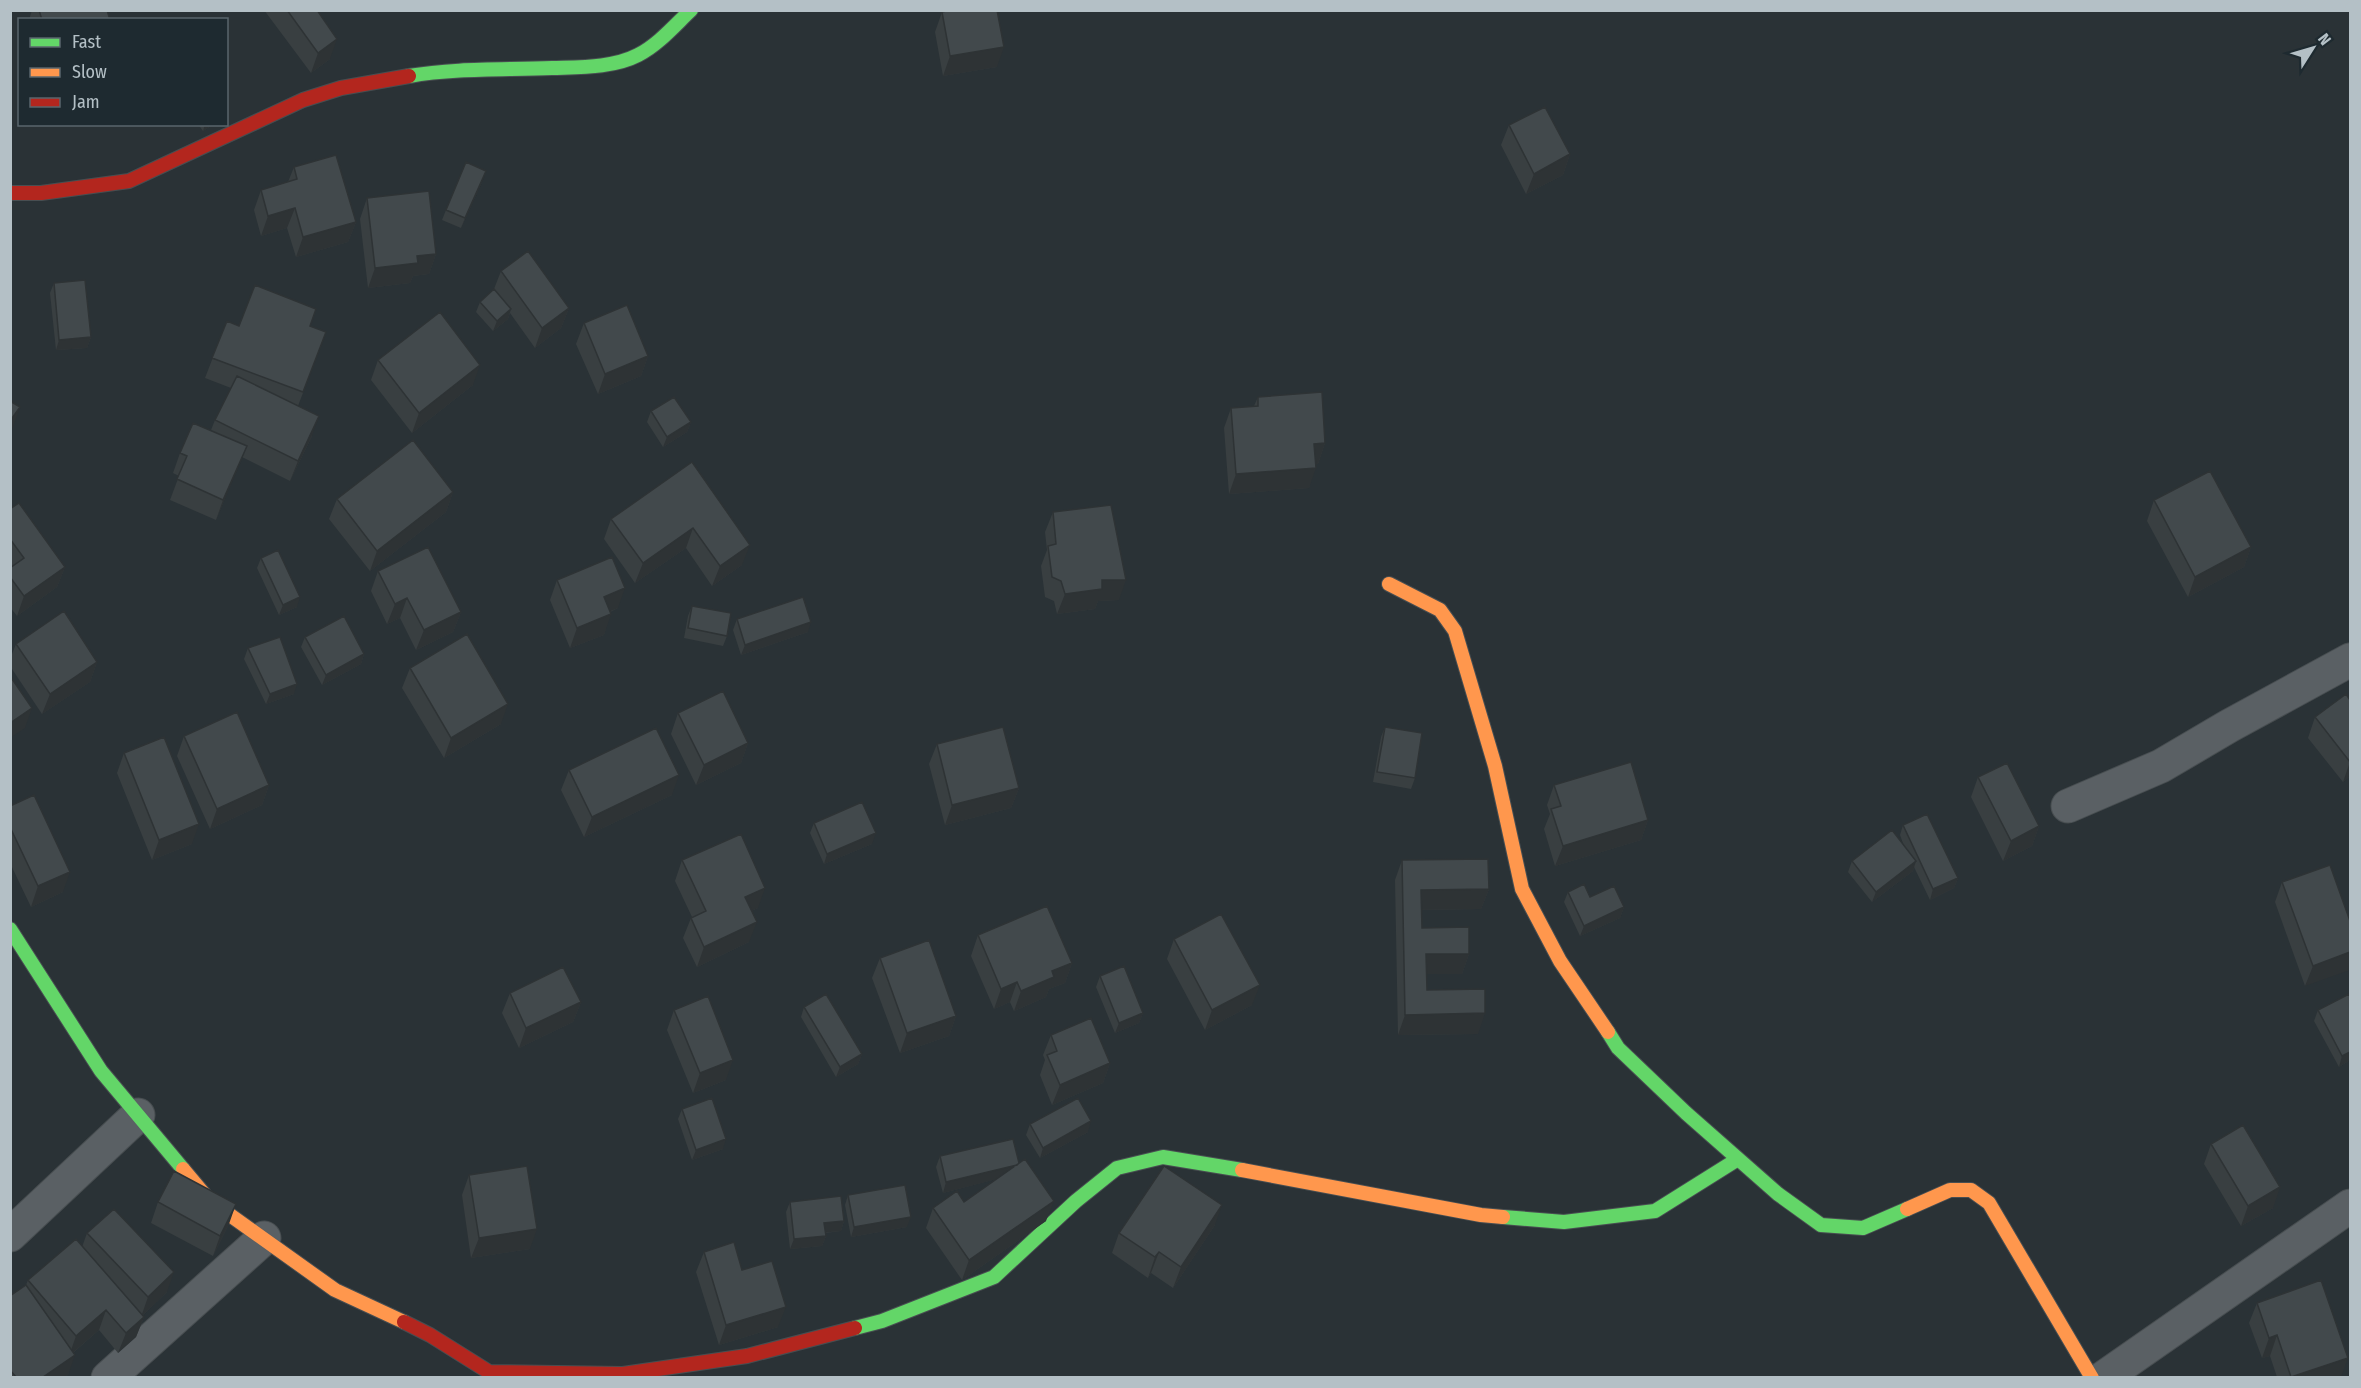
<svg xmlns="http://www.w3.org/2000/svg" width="2361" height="1388" viewBox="0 0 2361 1388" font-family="'Fira Sans Condensed',sans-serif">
<rect width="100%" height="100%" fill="#2a3236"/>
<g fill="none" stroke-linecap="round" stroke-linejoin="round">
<g stroke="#484e51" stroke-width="35">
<path id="street" d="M2068,806L2161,766L2229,726L2350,660
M10,1235L138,1115
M108,1378L264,1238
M2103,1378L2350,1206"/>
</g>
<g stroke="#484e51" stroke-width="16">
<path id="fast" d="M409,76C455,68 504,70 552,68C579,67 613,68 638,55C658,45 675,25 691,10
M10,929L101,1071L183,1169
M1608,1032L1618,1048L1686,1113L1778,1194L1821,1225L1863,1228L1907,1209
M1503,1217L1564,1222L1655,1211L1738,1159
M855,1328L882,1321L994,1277L1076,1201L1117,1168L1163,1157L1242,1170"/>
</g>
<g stroke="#484e51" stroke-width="16">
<path id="slow" d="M1389,584L1440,610L1455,631L1495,766L1522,889L1560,961L1608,1032
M183,1169L209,1200L335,1290L404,1322
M1242,1170L1481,1215L1503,1217
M1907,1209L1950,1190H1971L1989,1203L2092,1378"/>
</g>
<g stroke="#484e51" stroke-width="16">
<path id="jam" d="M10,193H41L129,181L303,100L341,88L409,76
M404,1322L430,1335L489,1372L495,1378
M489,1372L623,1374L747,1356L855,1328"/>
</g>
<use href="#street" stroke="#5a6064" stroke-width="33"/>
<use href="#fast" stroke="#63d668" stroke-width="14"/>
<use href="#slow" stroke="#ff974d" stroke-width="14"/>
<use href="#jam" stroke="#b3261e" stroke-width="14"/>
</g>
<path fill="#393f41" d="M32,10H107L110,20H29Z
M264,10H317L330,59L311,73Z
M942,12L997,67L943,76L935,32Z
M198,124H214L203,131Z
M1509,125L1570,154L1563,175L1526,194L1501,145Z
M294,167L356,222L348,242L296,257L287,228L261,236L254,210L261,190L288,182Z
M482,182L461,228L442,220L446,210Z
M367,198L436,254L429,274L413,276L410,283L368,288L360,219Z
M501,271L569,308L561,328L535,348L510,313L508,319L493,331L476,312L480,302L494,289Z
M54,283L91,337L87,348L56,350L50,293Z
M227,321L239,326H310L326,332L298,406L312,436L290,481L242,457L216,520L170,500L179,476L173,473L180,453L211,430L215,420L231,388L205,378Z
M584,323L648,356L641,376L598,394L576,344Z
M378,360L473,385L412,433L371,380Z
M1258,397L1325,443L1318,464H1315L1309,488L1229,494L1224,428L1231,408L1254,406Z
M651,411L691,422L687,432L663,447L647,422Z
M692,462L742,565L712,586L686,548L635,583L604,539L611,519Z
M453,492L446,512L370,571L329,519L337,499Z
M2154,500L2251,547L2244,567L2188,597L2147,521Z
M10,509L65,567L57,587L17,616L10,607Z
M1053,512L1119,600L1098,601L1095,609L1057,614L1054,601L1045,597L1041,566L1047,550L1045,532Z
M261,558L297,607L279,615L257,568Z
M378,571L461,612L453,632L416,650L400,618L387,624L371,591Z
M557,580L618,608L610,612L604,635L570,648L550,600Z
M692,606L727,636L723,646L684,638L688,616Z
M737,619L808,632L741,655L733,630Z
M305,637L364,654L361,664L322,685L301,647Z
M16,644L97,662L90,682L42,714L10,666V659Z
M248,648L294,694L266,704L244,659Z
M410,668L501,724L444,758L402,688Z
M2350,700V776L2343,782L2308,738L2315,717Z
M678,713L748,743L741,763L696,785L671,734Z
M1385,727L1415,778L1411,789L1373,782L1381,737Z
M184,736L269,785L262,805L210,829L177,756Z
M937,744L1019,788L1011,808L945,825L929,764Z
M124,753L192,844L152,860L117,773Z
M569,770L672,795L584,837L561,790Z
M1978,777L2039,826L2032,846L2003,861L1971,797Z
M1554,785L1648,820L1641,840L1555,866L1544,829L1550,814L1547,805Z
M10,806L63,892L31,907L10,863Z
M814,823L872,844L824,864L810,833Z
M1903,825L1958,878L1954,888L1930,900L1914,867L1913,871L1872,902L1848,872L1852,861L1904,846L1900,835Z
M682,860L758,908L751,911L749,942L697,967L683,938L691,918L692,917L675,881Z
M1402,860L1489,889L1481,909L1421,910L1422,928L1469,954L1462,974H1427V990L1478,1034L1398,1035L1395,880Z
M2282,882L2350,921L2305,986L2275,902Z
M1568,892L1590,897L1624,907L1620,918L1580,936L1564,902Z
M978,935L1072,963L1065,983L1049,989L1046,997L1014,1011L1010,1002L994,1009L971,956Z
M1174,939L1252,1005L1205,1030L1167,959Z
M880,958L956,1016L949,1036L900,1053L872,978Z
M1100,976L1143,1013L1139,1023L1115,1033L1096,987Z
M510,993L581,1002L573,1022L519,1048L502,1013Z
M804,1007L862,1054L858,1064L836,1077L801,1017Z
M674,1010L726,1080L693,1093L667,1030Z
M2318,1010L2350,1060L2339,1067L2314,1021Z
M1051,1035L1110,1063L1103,1083L1052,1105L1040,1075L1045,1060L1043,1055Z
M682,1109L723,1149L692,1160L678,1119Z
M1030,1124L1088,1132L1040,1158L1026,1135Z
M2211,1144L2273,1208L2241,1226L2204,1164Z
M940,1156L1019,1163L1046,1221L962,1280L926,1228L933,1208L964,1202L996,1179L943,1193L936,1167Z
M469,1175L530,1249L471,1258L462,1195Z
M848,1195L907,1227L851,1237L845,1205Z
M158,1202L229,1224L213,1256L151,1223Z
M790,1202L844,1221L841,1231L825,1233L826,1236L822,1246L790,1249L786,1212Z
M1215,1225L1173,1288L1151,1273L1148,1278L1112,1253L1119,1233Z
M87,1233L167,1292L142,1316L144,1317L136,1337L118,1353L99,1330L74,1352L68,1375L64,1377H10V1296L26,1285L28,1280L82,1247Z
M704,1252L742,1270L778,1327L719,1345L696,1272Z
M2257,1303L2341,1377H2277L2270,1356L2262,1358L2249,1323Z"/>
<path fill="#2e3335" d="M337,39L330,59L311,73L318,53Z
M1004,47L997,67L943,76L950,56Z
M205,124H214L203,131Z
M1570,154L1563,175L1526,194L1534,174Z
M486,171L482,182L461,228L465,218Z
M295,208L287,228L261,236L268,216Z
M356,222L348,242L296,257L303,237Z
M436,254L429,274L413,276L410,283L368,288L375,268L417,256Z
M569,308L561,328L535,348L542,328Z
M511,309L508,319L493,331L497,321Z
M91,337L87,348L56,350L59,340Z
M648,356L641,376L598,394L605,374Z
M480,365L473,385L412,433L419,413Z
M20,407L13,427L10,430V421Z
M319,416L312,436L290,481L298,461Z
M691,422L687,432L663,447L667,437Z
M1325,443L1318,464H1306L1314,444Z
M247,446L239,466L216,520L223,500Z
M1316,468L1309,488L1229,494L1236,474Z
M453,492L446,512L370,571L377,551Z
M693,528L686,548L635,583L643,563Z
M750,545L742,565L712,586L720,566Z
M2251,547L2244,567L2188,597L2195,577Z
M65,567L57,587L17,616L24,596Z
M1102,580H1126L1119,600L1098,601L1095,609L1057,614L1065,594Z
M625,588L618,608L596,617L604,597Z
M300,597L297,607L279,615L283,605Z
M407,598L400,618L387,624L395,604Z
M461,612L453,632L416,650L424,630Z
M611,614L604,635L570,648L577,628Z
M811,622L808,632L741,655L745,645Z
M364,654L361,664L322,685L326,675Z
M97,662L90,682L42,714L50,694Z
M297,684L294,694L266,704L270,694Z
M508,704L501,724L444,758L451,738Z
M32,708L25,728L10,738V723Z
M748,743L741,763L696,785L704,765Z
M2350,762V776L2343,782Z
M679,775L672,795L584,837L592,817Z
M269,785L262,805L210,829L217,809Z
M1019,788L1011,808L945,825L952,805Z
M1648,820L1641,840L1555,866L1563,846Z
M199,824L192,844L152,860L159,840Z
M2039,826L2032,846L2003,861L2011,841Z
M876,833L872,844L824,864L827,854Z
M1916,861L1913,871L1872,902L1876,892Z
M70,872L63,892L31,907L38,886Z
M1958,878L1954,888L1930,900L1933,889Z
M765,888L758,908L737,917L745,897Z
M1489,889L1481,909L1413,910L1421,890Z
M1624,907L1620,918L1580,936L1584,926Z
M757,922L749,942L697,967L704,947Z
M2350,952V970L2305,986L2313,966Z
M1426,954H1469L1462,974H1419Z
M1072,963L1065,983L1049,989L1046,997L1014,1011L1021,991L1052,971Z
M1017,982L1010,1002L994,1009L1001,989Z
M1260,985L1252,1005L1205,1030L1212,1010Z
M581,1002L573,1022L519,1048L526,1028Z
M1143,1013L1139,1023L1115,1033L1119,1023Z
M1485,1013L1478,1034L1398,1035L1405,1015Z
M956,1016L949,1036L900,1053L907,1033Z
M2350,1052V1060L2339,1067L2342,1056Z
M862,1054L858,1064L836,1077L840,1067Z
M733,1060L726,1080L693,1093L700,1073Z
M1110,1063L1103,1083L1052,1105L1060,1085Z
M1091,1121L1088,1132L1040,1158L1043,1148Z
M726,1139L723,1149L692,1160L696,1150Z
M1020,1164L1016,1174L943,1193L946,1182Z
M2280,1187L2273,1208L2241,1226L2248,1206Z
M1054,1201L1046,1221L962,1280L969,1260Z
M236,1204L229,1224L213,1256L220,1236Z
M1222,1205L1215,1225L1173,1288L1181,1267Z
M911,1217L907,1227L851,1237L854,1227Z
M844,1221L841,1231L820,1233L824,1223Z
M537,1229L530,1249L471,1258L479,1238Z
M826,1236L822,1246L790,1249L794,1239Z
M1159,1252L1151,1273L1148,1278L1155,1257Z
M174,1272L167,1292L141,1317L148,1297Z
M786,1307L778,1327L719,1345L726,1325Z
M106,1310L99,1330L69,1356L76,1336Z
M144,1317L136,1337L118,1353L126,1333Z
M2277,1335L2270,1356L2262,1358L2269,1338Z
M75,1355L68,1375L64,1377H43Z
M2348,1358L2341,1377H2291Z"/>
<path fill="#42494c" stroke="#2e3335" stroke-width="1.5" d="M39,10H107L110,20H42Z
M287,10H317L337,39L318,53Z
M950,10H997L1004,47L950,56L942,12Z
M1545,107L1570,154L1534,174L1509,125Z
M336,155L356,222L303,237L295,208L268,216L261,190L297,179L294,167Z
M466,162L486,171L465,218L446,210Z
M429,191L436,254L417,256L418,263L375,268L367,198Z
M528,251L569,308L542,328L501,271Z
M85,280L91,337L59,340L54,283Z
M255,285L316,309L310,326L326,332L303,392L212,358L227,321L239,326Z
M494,289L511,309L497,321L480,302Z
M627,305L648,356L605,374L584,323Z
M440,312L480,365L419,413L378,360Z
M237,376L319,416L298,461L215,420Z
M1322,392L1325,443L1314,444L1316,468L1236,474L1231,408L1258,406V397Z
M674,397L691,422L667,437L651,411Z
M10,401L20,407L10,421Z
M193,423L247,446L223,500L177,479L187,456L180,453Z
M413,440L453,492L377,551L337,499Z
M692,462L750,545L720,566L693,528L643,563L611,519Z
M2210,471L2251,547L2195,577L2154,500Z
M19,503L65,567L24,596L10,577V568L24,558L10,539V509Z
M1111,505L1126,580H1102V589L1065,594L1061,581L1052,577L1048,546L1056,544L1053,512Z
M428,547L461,612L424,630L407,598L395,604L378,571Z
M278,550L300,597L283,605L261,558Z
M612,557L625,588L604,597L611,614L577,628L557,580Z
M803,597L811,622L745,645L737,619Z
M692,606L731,613L727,636L688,628Z
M64,611L97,662L50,694L16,644Z
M344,616L364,654L326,675L305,637Z
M467,634L508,704L451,738L410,668Z
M280,637L297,684L270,694L248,648Z
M10,676L32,708L10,723Z
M723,691L748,743L704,765L678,713Z
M2346,694L2350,700V762L2315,717Z
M237,712L269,785L217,809L184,736Z
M1003,727L1019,788L952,805L937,744Z
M1385,727L1422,733L1415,778L1377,772Z
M656,728L679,775L592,817L569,770Z
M164,737L199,824L159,840L124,753Z
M1631,762L1648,820L1563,846L1551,809L1561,806L1554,785Z
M2007,763L2039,826L2011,841L1978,777Z
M34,795L70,872L38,886L10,827V806Z
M862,802L876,833L827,854L814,823Z
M1927,814L1958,878L1933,889L1903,825Z
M1892,830L1916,861L1876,892L1852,861Z
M741,834L765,888L745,897L757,922L704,947L691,918L706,911L682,860Z
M1488,859L1489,889L1421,890L1422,928L1469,927V954H1426L1427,990L1485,989V1013L1405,1015L1402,860Z
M2330,865L2350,921V952L2313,966L2282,882Z
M1584,884L1590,897L1614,886L1624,907L1584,926L1568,892Z
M1047,906L1072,963L1052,971L1054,977L1021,991L1017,982L1001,989L978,935Z
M1221,914L1260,985L1212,1010L1174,939Z
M929,940L956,1016L907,1033L880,958Z
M1124,966L1143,1013L1119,1023L1100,976Z
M563,967L581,1002L526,1028L510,993Z
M826,994L862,1054L840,1067L804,1007Z
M2349,994L2350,997V1052L2342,1056L2318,1010Z
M708,996L733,1060L700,1073L674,1010Z
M1091,1018L1110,1063L1060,1085L1047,1055L1057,1051L1051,1035Z
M712,1098L726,1139L696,1150L682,1109Z
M1078,1098L1091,1121L1043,1148L1030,1124Z
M2243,1125L2280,1187L2248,1206L2211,1144Z
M1013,1139L1019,1163L1017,1165L946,1182L940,1156Z
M1025,1159L1054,1201L969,1260L933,1208L957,1191L964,1202Z
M527,1166L537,1229L479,1238L469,1175Z
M1164,1166L1222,1205L1181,1267L1159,1252L1155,1257L1119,1233Z
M174,1171L236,1204L220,1236L158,1202Z
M905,1185L911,1217L854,1227L848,1195Z
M841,1196L844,1221L824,1223L826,1236L794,1239L790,1202Z
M114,1209L174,1272L148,1297L87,1233Z
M76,1239L144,1317L126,1333L106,1310L76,1336L28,1280Z
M734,1242L742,1270L772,1261L786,1307L726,1325L704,1252Z
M2321,1280L2348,1358L2291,1377L2277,1335L2269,1338L2257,1303Z
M26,1285L75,1355L43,1377H16L10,1370V1296Z"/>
<rect width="2361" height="1388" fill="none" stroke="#b4c0c6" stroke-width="24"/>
<rect x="18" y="18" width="210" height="108" fill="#1e2a30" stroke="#5a666c" stroke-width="1.5"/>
<rect x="30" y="38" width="30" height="9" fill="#63d668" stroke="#5a666c" stroke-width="1.5"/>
<text x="72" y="48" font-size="18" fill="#b4c0c6">Fast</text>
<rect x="30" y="68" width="30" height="9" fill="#ff974d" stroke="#5a666c" stroke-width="1.5"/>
<text x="72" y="78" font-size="18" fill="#b4c0c6">Slow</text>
<rect x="30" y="98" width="30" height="9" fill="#b3261e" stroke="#5a666c" stroke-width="1.5"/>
<text x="72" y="108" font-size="18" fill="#b4c0c6">Jam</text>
<g transform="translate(2313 48) rotate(53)" stroke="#1e2a30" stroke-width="4.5" paint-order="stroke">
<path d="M0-4.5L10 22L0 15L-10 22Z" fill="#b4c0c6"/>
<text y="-9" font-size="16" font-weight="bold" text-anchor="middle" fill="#b4c0c6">N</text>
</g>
</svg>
